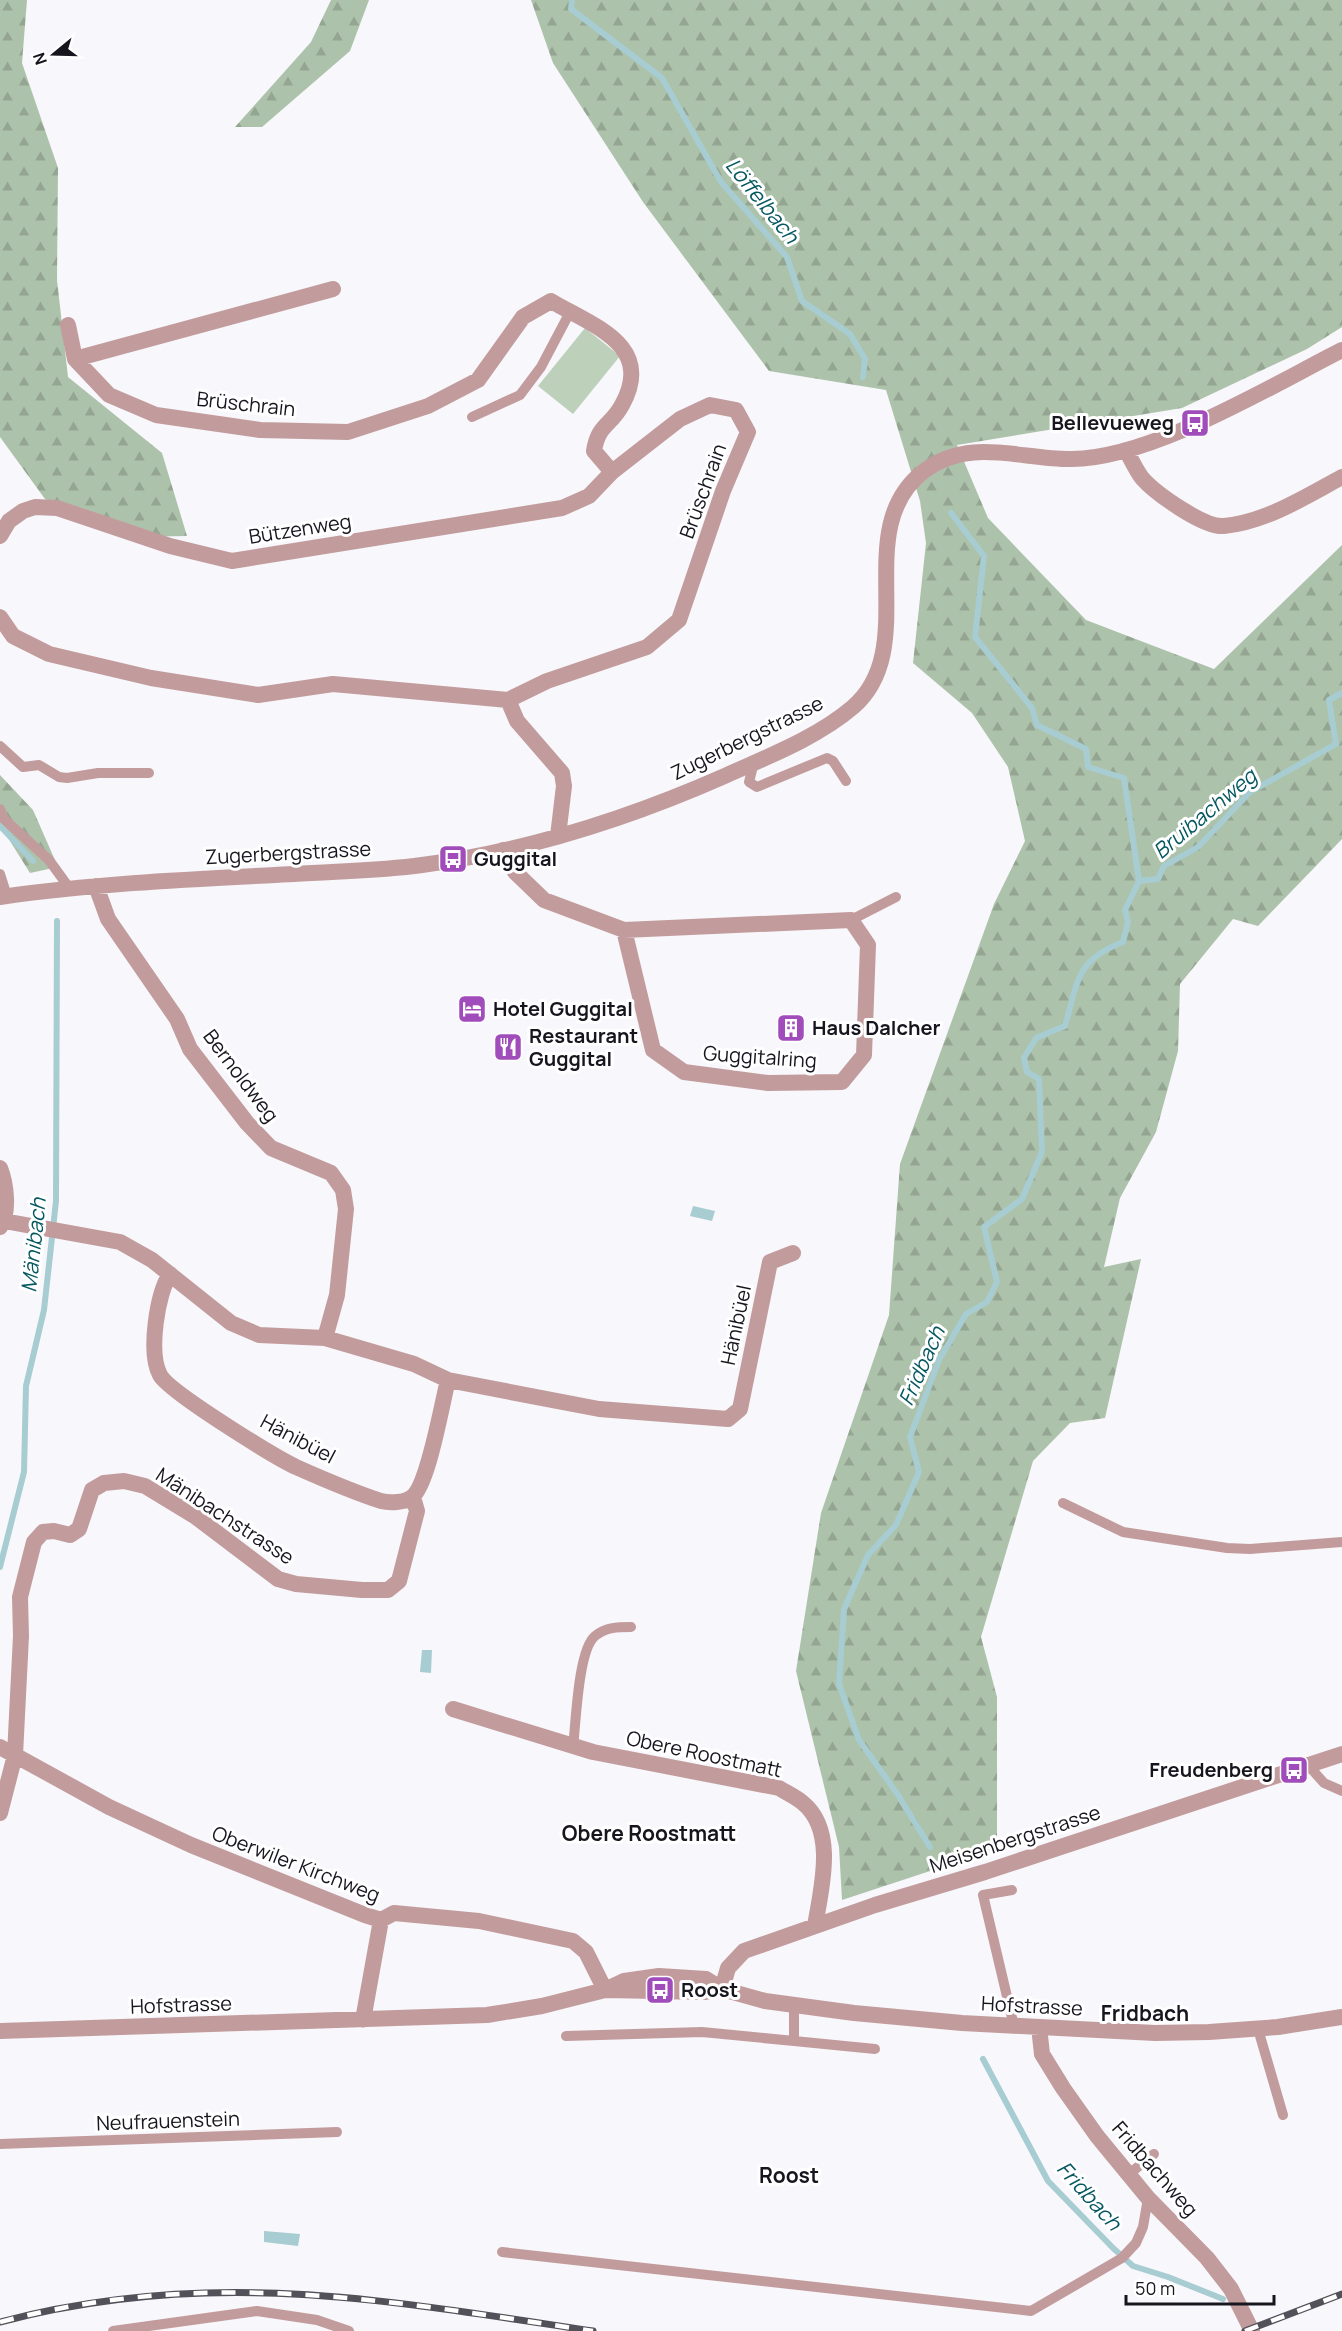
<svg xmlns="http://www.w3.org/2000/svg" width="1342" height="2331" viewBox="0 0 1342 2331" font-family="Manrope,sans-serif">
<defs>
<pattern id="forest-firs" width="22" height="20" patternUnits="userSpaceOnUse" patternTransform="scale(1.5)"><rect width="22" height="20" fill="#adc2aa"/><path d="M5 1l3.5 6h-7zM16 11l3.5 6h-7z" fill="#94a692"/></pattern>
</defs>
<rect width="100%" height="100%" fill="#f8f7fc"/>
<path fill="url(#forest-firs)" d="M0,0H27L22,63L58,168L57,280L68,377L162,453L187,536L135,537L45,499L0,437Z
M331,0H369L350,51L262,127H235L311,42Z
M531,0H1342V327L1307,349L1182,408L957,445L988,518L1086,620L1214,669L1342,545V839L1258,926L1233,919L1180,984L1178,1051L1156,1132L1120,1198L1104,1267L1141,1259L1105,1418L1070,1423L1033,1461L981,1637L997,1697V1849L842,1900L839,1847L796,1671L821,1513L889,1315L900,1164L994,904L1025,841L1008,767L972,713L913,663L926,543L920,501L886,390L769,371L643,202L553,63Z
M0,775L33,810L58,867L30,873L0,825Z"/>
<path fill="#bcd0ba" d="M585,328L620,356L573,414L538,386Z"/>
<path fill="#a7ccd1" d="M693,1206L715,1211L712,1221L690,1216Z
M422,1650H432L431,1673L420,1672Z
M264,2231L300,2234L298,2246L264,2242Z"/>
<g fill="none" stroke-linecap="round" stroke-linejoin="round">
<path stroke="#a7ccd1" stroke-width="6" d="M572,0L571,9L662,78L721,182L787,257L802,301L850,334L865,359L863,377
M0,826L33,861
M1139,881L1158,879L1164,866L1198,847L1250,792L1336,744L1329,700L1342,693
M0,1567L24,1472L26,1386L44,1310L56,1201L57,921
M930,1847L898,1795L859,1740L839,1684L844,1609L868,1555L896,1525L919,1472L910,1437L939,1360L966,1314L987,1302L997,1282L984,1227L1022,1199L1042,1152L1039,1079L1027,1072L1024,1058L1036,1038L1065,1026C1078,981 1076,960 1123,942L1128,922L1125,910L1139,881L1124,778L1088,767L1086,749L1037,725L1032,708L975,637L984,556L951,513
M983,2059L1048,2181L1113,2248L1133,2266L1168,2277L1223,2299"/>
<path stroke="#c29c9d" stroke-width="10" d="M472,417L520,395L541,367L570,312
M0,746L23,767L39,765L59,777L67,778L98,773H149
M754,762L749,782L757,787L827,758L833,761L846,781
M0,809L4,819L49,860L70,889
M0,874L7,896
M851,920L896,897
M1063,1503L1123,1532L1227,1548L1250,1549L1342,1542
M573,1747C576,1723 578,1650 595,1636C606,1627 618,1627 631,1627
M1308,1765L1324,1783L1342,1791
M1012,1890L983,1895L1014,2026
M1258,2029L1283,2115
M566,2036L702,2032L794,2041V2005
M794,2041L875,2049
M0,2144L337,2132
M1129,2174L1154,2154
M502,2252L1031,2311L1122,2258L1136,2243L1143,2227L1148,2198
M113,2331L257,2311L317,2320L349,2331"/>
<path stroke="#c29c9d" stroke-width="16" d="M75,359L333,289
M1126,450C1131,459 1136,470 1142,478C1155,493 1204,528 1224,526C1266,522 1305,497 1342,477
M0,536L9,521L23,511L35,507L57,508L170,546L232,561L562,508L589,496L612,472
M0,617L13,636L49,654L151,678L258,695L333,684L508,700L547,681L647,647L679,620L723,491L748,432L736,410L710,405L680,419L612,472L594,451C598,424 611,426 622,405C655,345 593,326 551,301L523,317L478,380L428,406L348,432L260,430L156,415L109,395L75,359L68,325
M508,700L517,721L562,773L564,786L558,836
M503,850L515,872L544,900L624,930L851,920L868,945L864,1055L842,1082L768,1083L684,1072L653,1050L624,930
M96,886L108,919L177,1019L190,1049L247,1123L271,1148L331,1173L343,1190L346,1209L337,1295L325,1338
M0,897C97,883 196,879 294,874C337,871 379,871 422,865C527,851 630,818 727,775C769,756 818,737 853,707C923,646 848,529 924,471C969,437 1019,459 1070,459C1149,460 1271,386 1342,350
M0,1168C6,1183 10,1213 0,1227
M4,1221L120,1242L152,1260L231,1323L259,1335L325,1338L414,1364L448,1380L599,1409L728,1419L740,1409L770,1262L793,1253
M170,1274C157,1294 148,1353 160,1375C169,1392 275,1457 296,1467C323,1479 353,1492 381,1501C389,1503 405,1503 412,1497C428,1486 442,1403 448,1380
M453,1709L593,1752L779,1788C787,1793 796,1797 803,1803C837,1831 821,1889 815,1926
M0,1747L109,1807L191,1845L365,1915L381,1920L394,1913L479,1921L573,1941L586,1952L605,1990
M0,1813L15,1755L21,1636L20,1597L34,1542L43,1532L54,1531L70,1535L79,1529L92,1490L104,1483L124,1481L145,1486L196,1517L278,1579L296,1584L362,1590H388L399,1581L417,1511L413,1497
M722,1989L728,1968L744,1951L875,1905L985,1872L1342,1754
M606,1990L704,1992L722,1989
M363,2020L381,1920
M1039,2027L1042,2054L1063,2088L1097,2136L1148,2198L1207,2258L1231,2289L1252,2331
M0,2031L487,2015L542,2006L605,1990L624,1981L659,1976L706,1979L722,1989L765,2001L854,2013L962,2023L1155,2033L1209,2032L1278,2027L1342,2017"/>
<g stroke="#525159" stroke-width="7">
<path id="rail" d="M0,2322C209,2267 385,2300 593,2331
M1245,2331L1342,2294"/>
</g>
<use href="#rail" stroke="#fff" stroke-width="4.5" stroke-dasharray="14" stroke-linecap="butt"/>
</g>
<defs>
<g id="bus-square" transform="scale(1.5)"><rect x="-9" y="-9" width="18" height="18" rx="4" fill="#a04cbb" stroke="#fff"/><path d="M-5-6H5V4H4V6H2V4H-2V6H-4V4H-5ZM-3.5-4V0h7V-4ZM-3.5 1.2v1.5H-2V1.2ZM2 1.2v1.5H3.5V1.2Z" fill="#fff"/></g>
<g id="hotel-square" transform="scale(1.5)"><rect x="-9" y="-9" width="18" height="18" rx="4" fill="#a04cbb" stroke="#fff"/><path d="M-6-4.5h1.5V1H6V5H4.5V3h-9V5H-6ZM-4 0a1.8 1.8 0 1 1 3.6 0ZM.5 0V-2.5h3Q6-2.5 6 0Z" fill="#fff"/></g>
<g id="building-square" transform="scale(1.5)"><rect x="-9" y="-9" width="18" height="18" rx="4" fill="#a04cbb" stroke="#fff"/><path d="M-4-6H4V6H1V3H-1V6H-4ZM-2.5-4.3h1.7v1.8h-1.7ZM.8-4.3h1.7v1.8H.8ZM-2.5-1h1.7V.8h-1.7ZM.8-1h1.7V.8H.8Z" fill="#fff"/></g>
<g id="restaurant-square" transform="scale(1.5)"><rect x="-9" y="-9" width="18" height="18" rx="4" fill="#a04cbb" stroke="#fff"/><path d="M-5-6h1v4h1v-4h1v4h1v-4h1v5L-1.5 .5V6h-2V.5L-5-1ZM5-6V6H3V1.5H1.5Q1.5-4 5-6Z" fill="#fff"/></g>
</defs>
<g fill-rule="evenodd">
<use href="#bus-square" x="1195" y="423"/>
<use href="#bus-square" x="453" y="859"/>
<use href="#hotel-square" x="472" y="1009"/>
<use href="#building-square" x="791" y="1028"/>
<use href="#restaurant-square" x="508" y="1047"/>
<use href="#bus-square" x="1294" y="1770"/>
<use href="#bus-square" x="660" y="1990"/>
</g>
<g text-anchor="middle" stroke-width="6" stroke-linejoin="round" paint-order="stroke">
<g font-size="20" fill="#17151e" stroke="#fff">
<text transform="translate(246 404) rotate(6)" y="7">Brüschrain</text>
<text transform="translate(703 491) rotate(-70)" y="7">Brüschrain</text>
<text transform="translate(300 529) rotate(-9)" y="7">Bützenweg</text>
<text transform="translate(747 738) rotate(-26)" y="7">Zugerbergstrasse</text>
<text transform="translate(288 853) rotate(-3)" y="7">Zugerbergstrasse</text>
<text transform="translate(760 1057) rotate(4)" y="7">Guggitalring</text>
<text transform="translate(241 1076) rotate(53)" y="7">Bernoldweg</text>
<text transform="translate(736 1325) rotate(-78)" y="7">Hänibüel</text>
<text transform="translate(298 1439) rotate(28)" y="7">Hänibüel</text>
<text transform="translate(225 1516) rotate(33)" y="7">Mänibachstrasse</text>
<text transform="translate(704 1754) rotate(12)" y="7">Obere Roostmatt</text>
<text transform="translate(1015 1839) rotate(-18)" y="7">Meisenbergstrasse</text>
<text transform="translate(296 1864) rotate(21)" y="7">Oberwiler Kirchweg</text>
<text transform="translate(181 2005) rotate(-2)" y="7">Hofstrasse</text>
<text transform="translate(1032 2006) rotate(3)" y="7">Hofstrasse</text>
<text transform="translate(168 2121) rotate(-2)" y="7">Neufrauenstein</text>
<text transform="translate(1155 2169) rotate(49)" y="7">Fridbachweg</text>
</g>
<g font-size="20" font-weight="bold" fill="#17151e" stroke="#fff" text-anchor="start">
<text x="1174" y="430" text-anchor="end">Bellevueweg</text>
<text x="474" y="866">Guggital</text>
<text x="493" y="1016">Hotel Guggital</text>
<text x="812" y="1035">Haus Dalcher</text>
<text x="529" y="1043">Restaurant<tspan x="529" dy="23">Guggital</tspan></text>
<text x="1273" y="1777" text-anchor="end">Freudenberg</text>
<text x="681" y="1997">Roost</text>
</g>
<g font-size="21" font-style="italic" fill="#055760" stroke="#fff">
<text transform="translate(762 201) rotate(51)" y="7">Löffelbach</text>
<text transform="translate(1205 814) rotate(-40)" y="7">Bruibachweg</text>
<text transform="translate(34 1245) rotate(-84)" y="7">Mänibach</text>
<text transform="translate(922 1366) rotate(-66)" y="7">Fridbach</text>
<text transform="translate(1089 2196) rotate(48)" y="7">Fridbach</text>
</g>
<g font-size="21" font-weight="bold" fill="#17151e" stroke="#fff">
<text x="649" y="1841">Obere Roostmatt</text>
<text x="1145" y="2021">Fridbach</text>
<text x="789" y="2183">Roost</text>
</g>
</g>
<g transform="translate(54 54) rotate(251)" stroke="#ffffff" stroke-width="4.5" paint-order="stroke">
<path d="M0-4.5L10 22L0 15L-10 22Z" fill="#17151e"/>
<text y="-9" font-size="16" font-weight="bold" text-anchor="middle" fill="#17151e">N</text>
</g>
<path d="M1126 2295v9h148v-9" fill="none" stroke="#17151e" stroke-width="3"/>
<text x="1135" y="2295" font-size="18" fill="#17151e" stroke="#ffffff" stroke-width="4.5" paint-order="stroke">50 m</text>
</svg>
